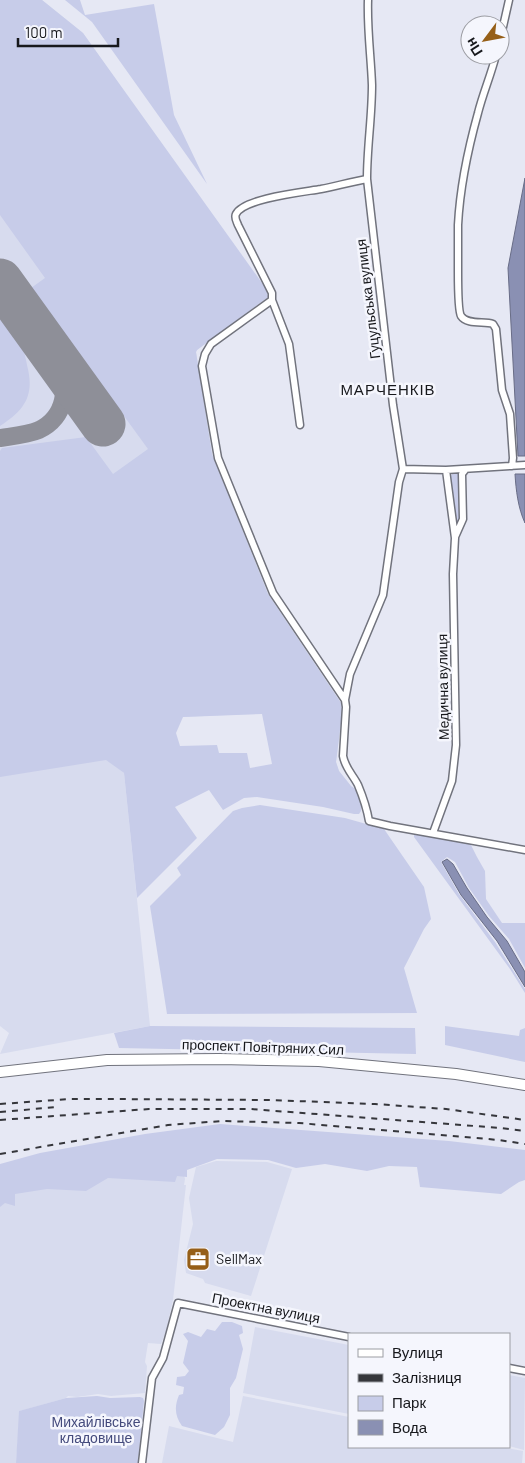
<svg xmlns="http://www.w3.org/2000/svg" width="525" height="1463" viewBox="0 0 525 1463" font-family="Barlow,sans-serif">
<rect width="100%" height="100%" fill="#e6e8f4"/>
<path fill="#d7dbee" d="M0,0H42L83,33L268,297L197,350L196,352L212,454L268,594L341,703L342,714L336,762L339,771L351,786L270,713L183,717L106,759L124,773L150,1026L0,1054L9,1033L0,1026Z
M216,1161L267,1162L292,1169L251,1296L205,1283L203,1279L186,1273L184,1260L193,1224L189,1198L196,1167Z
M183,1171L185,1179L184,1185H186L173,1300L166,1331L161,1344L148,1343L145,1362L147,1366L145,1393L111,1396L98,1394L77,1397L68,1396L66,1398L20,1411L16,1463H0V1185Z
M255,1327L349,1345V1414L243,1393Z
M509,1375L525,1378L524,1450L509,1446Z
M243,1396L349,1417V1447H501L523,1451L522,1463H162L169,1426L233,1442Z"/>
<path fill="#c7cce9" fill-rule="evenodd" d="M0,0H42L83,33L267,290L268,297L197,350L196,352L212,454L268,594L341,703L342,714L336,762L339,771L351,786L357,790L361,801V811L359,814H354L323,807L257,797L244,798L223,810L209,790L175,807L197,838L137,898L124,773L106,760L0,777V451L2,448L86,437L113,474L148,449L31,288L45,278L0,215ZM262,714L272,764L250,768L247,753H219L217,745L180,746L176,733L183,717Z
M65,0H80L85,15L154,4L174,115L207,184L92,22Z
M0,318C7,328 17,339 23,350C25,354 26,360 27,365C35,395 25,410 0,426Z
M453,473H457L460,476L461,519L456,530L449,478Z
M260,805L345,818L384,829L424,887L431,919L424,929L404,968L417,1013L167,1014L150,906L181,875L177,868L233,811L242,808Z
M414,832L465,842L471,845L477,857L485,871L486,899L502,923H525V968L509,939L489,916L469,888L455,862L447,857L441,862L459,894L495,942L525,989V993L510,969L414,837Z
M150,1026L415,1028L416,1054L119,1048L114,1033Z
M445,1026L519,1036L520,1030L525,1028V1062L445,1045Z
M220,1124L449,1141L525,1150V1180L519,1182L501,1194L420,1187L417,1167L389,1166L367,1171L325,1164L296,1168L268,1160L217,1159L187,1170V1177L177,1176L175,1182L108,1178L86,1191L47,1189L15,1194V1206L5,1203L0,1207V1164L40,1153L145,1134Z
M222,1322H232L242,1326L243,1333L239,1335L243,1349L236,1378L230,1388V1415L224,1427L215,1435L182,1426C175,1416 174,1407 179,1395L183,1394L184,1387L176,1385L177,1377L185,1376L189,1371L183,1363L188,1341L183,1334L188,1332L201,1337L207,1329L215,1331Z
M97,1396L110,1398L140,1397L143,1398L144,1401L138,1463H16L19,1411L66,1398Z"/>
<path fill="#8a90b3" stroke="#686c86" d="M525,178V456H518L508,268Z
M515,474H525V523C518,508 516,490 515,474Z
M447,859L453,864L467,888L487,917L507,941L525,972V987L497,941L461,895L442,862Z"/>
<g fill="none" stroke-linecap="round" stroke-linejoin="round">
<path stroke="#8e8f98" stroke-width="18" d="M0,438C13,436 27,435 39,430C66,417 70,386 57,362"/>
<path stroke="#8e8f98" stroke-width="45" d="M0,281L103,424"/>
<g stroke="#71737d" stroke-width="9">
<path id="minor" d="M368,0C367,29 371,57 372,85C372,117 367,147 367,179L393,405L403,469L399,482L383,595L350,674L345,700L346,707L343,756C345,768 353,775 358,785C363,797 367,809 369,821L390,826L525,850
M500,40L509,0
M496,55C491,75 483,93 478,113C468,149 460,187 458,225C458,240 458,255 458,271C458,278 458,311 461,316C467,325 484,321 493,324L496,329L502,390L510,414L513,458L512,466
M272,300L211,344L205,354L202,366L218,458L273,593L345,700
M300,425L289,344L272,300V293L238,225C237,222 234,218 236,214C244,198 304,192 321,189C336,186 351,182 367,179
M403,469L446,470L525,465
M455,537L463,519L462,474L466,469
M433,833L452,781L456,745L453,574L455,538L446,470
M509,1368L525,1371
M142,1463L152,1378L163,1358L178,1303L349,1337"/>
</g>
<g stroke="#71737d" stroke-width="12">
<path id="primary" d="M0,1072L107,1060L219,1059L319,1061L456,1074L525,1085"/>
</g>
<use href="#minor" stroke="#fff" stroke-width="6"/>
<use href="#primary" stroke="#fff" stroke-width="10"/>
<path stroke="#35363b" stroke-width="2" stroke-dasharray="6 6" stroke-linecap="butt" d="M0,1104L70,1099H107L270,1100L375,1104L446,1109L525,1120
M0,1112L57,1107
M0,1120L149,1109H250L501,1128L525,1131
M0,1154L168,1125L222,1121L299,1123L499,1140L525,1144"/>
</g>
<defs>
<g id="office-square" transform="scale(1.25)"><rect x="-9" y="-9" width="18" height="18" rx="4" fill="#965f18" stroke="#f5f6fd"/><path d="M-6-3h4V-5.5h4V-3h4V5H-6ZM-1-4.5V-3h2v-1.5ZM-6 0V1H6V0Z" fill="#fff"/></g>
</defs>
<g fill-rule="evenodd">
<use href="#office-square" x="198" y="1259"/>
</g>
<g text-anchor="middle" stroke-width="5" stroke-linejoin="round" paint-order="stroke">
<g font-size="14" fill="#17181c" stroke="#f5f6fd">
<text transform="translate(368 299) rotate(-97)" y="5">Гуцульська вулиця</text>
<text transform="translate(443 687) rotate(-91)" y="5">Медична вулиця</text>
<text transform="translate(263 1047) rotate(2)" y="5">проспект Повітряних Сил</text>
<text transform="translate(266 1308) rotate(11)" y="5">Проектна вулиця</text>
</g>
<g font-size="14" fill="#17181c" stroke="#f5f6fd" text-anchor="start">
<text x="216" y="1264">SellMax</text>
</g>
<g font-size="14" fill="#444a7c" stroke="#f5f6fd">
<text x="96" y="1427">Михайлівське<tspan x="96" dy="16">кладовище</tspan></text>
</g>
<g font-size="15" letter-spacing="1" fill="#17181c" stroke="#f5f6fd">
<text x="388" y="395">МАРЧЕНКІВ</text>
</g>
</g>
<rect x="348" y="1333" width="162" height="115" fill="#f5f6fd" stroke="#9c9da3"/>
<rect x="358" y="1349" width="25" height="8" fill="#ffffff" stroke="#9c9da3"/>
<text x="392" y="1358" font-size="15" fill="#17181c">Вулиця</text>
<rect x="358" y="1374" width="25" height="8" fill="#35363b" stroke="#9c9da3"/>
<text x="392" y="1383" font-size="15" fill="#17181c">Залізниця</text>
<rect x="358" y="1396" width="25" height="15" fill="#c7cce9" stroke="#9c9da3"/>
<text x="392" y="1408" font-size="15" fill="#17181c">Парк</text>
<rect x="358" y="1420" width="25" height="15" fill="#8a90b3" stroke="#9c9da3"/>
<text x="392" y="1433" font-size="15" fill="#17181c">Вода</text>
<g transform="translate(485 40) rotate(238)"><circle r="24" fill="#f5f6fd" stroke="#9c9da3"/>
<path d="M0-4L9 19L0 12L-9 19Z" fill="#965f18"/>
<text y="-8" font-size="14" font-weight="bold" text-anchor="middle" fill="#17181c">Пн</text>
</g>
<path d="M18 38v8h100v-8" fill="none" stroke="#17181c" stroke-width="2.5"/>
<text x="25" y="38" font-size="15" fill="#17181c" stroke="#f5f6fd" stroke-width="4" paint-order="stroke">100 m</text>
</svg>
